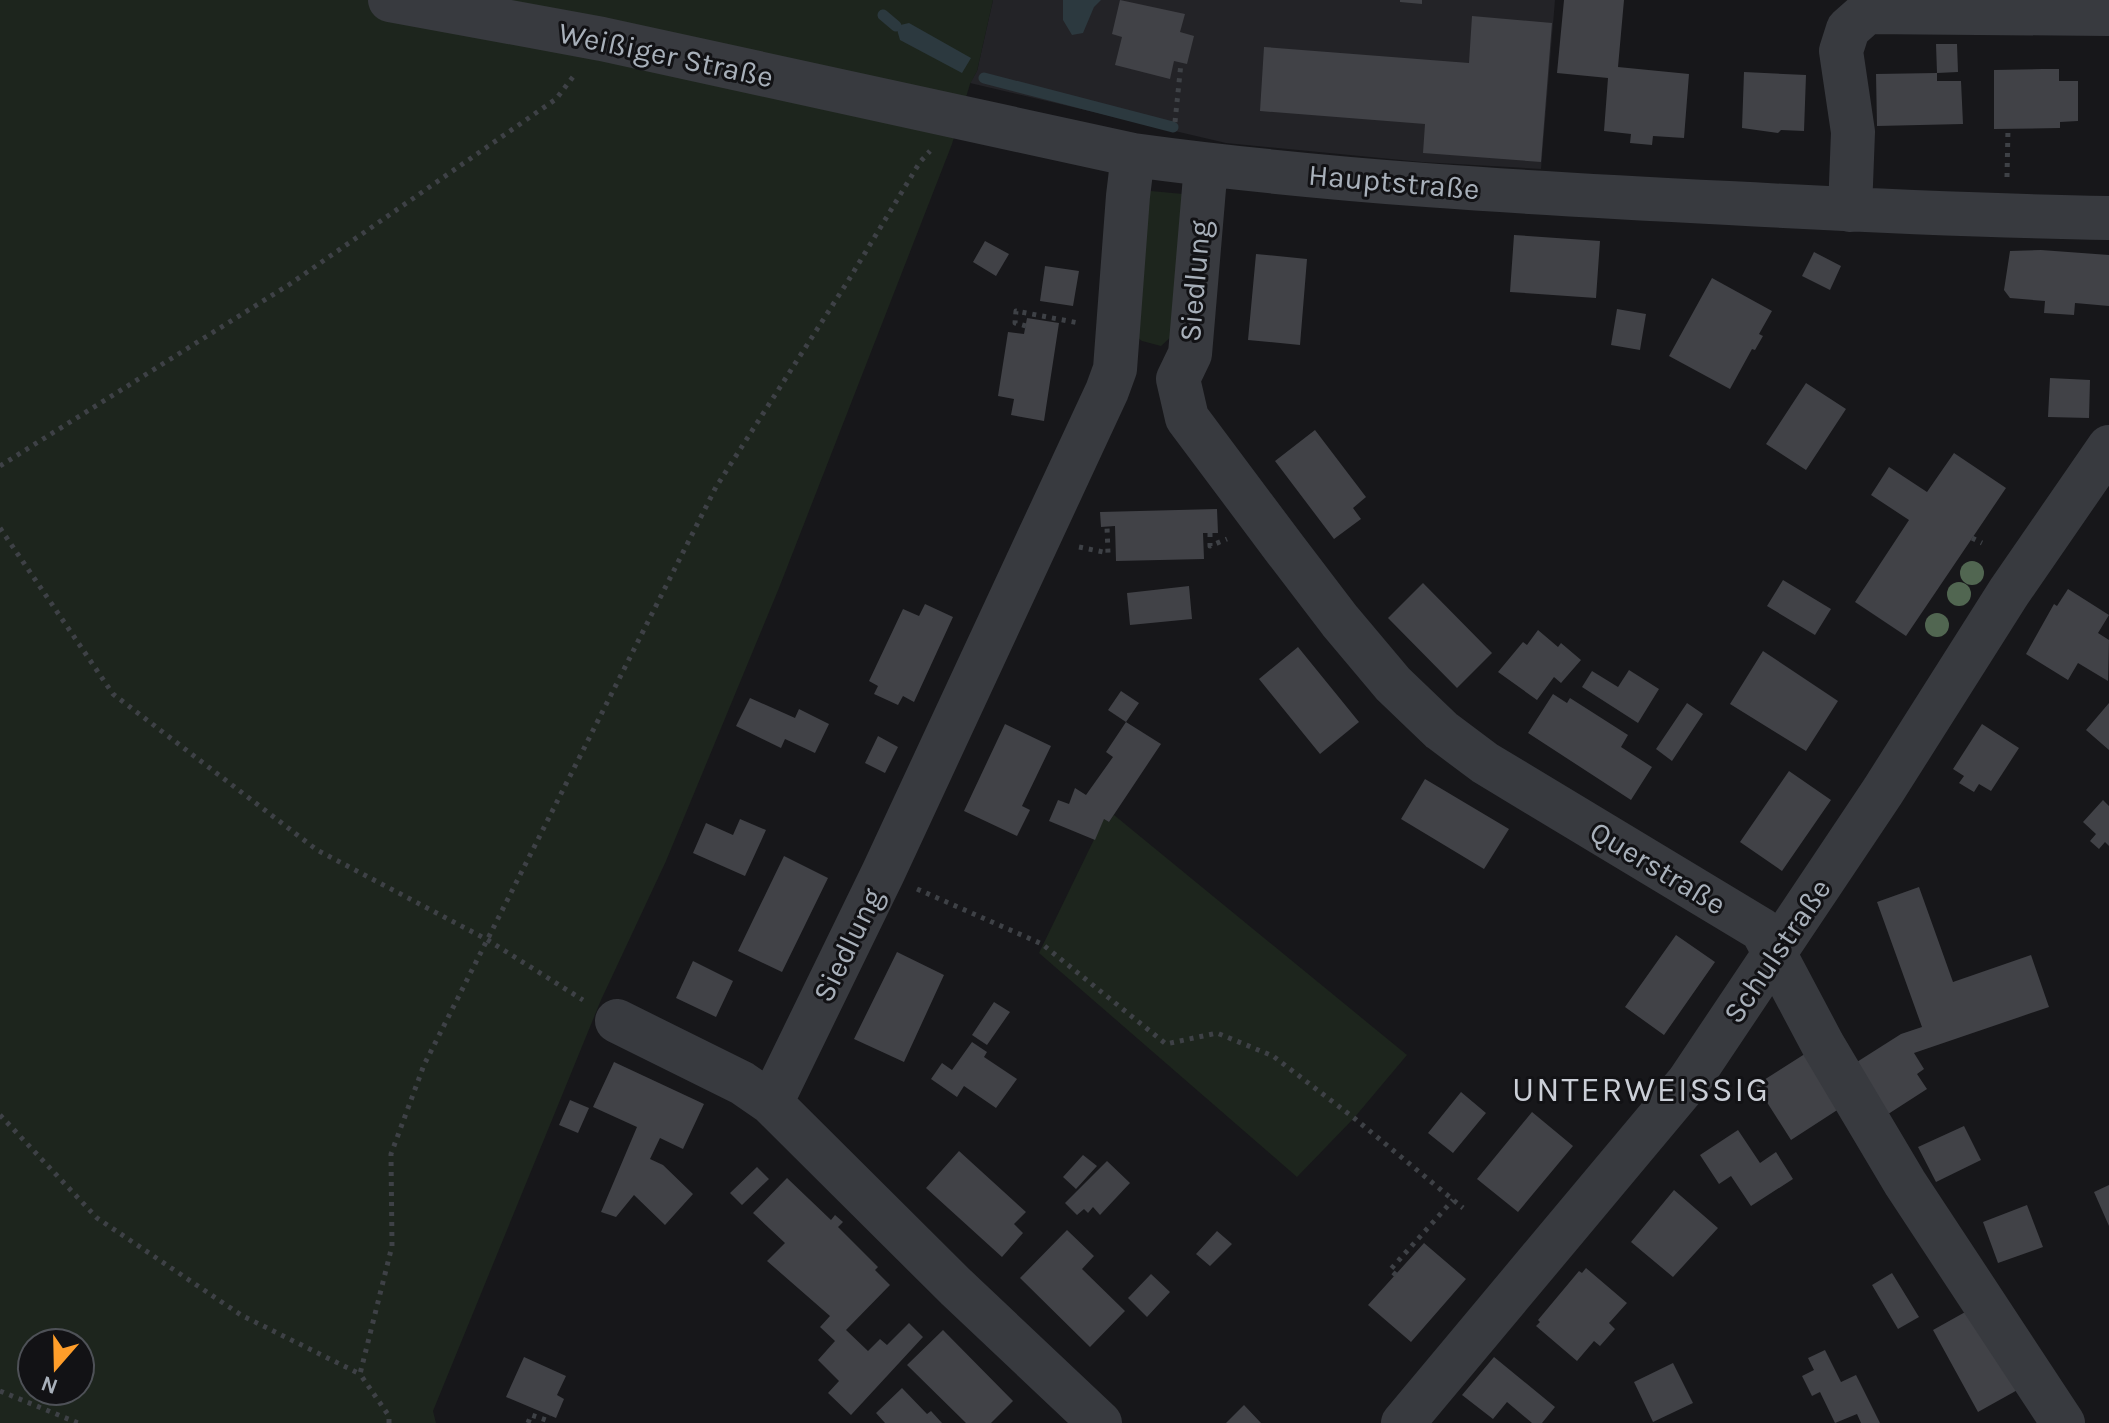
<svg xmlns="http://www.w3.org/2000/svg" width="2109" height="1423" viewBox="0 0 2109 1423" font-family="Karla,sans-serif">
<rect width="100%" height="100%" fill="#17171a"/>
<path fill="#232327" d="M993,0H1555L1541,169L1422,162L1226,143L970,83L977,71Z"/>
<path fill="#1d251d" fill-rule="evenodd" d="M0,0H993L977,71L970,84L952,144L779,588L666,861L601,1000L433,1411L436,1423H0ZM32,1343H80V1391H32Z
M1151,191L1183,194L1174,334L1161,346L1142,341L1134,335L1143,197Z
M1114,815L1407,1055L1354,1118L1297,1177L1039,953L1104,819L1109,822Z"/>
<path fill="#2c393f" d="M1063,0H1101L1094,7L1083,33L1072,35L1063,20Z
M909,23L971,58L962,73L900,40L896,26Z"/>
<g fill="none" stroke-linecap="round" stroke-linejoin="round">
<path stroke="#2c393f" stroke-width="11" d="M883,15L896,26
M984,78L1173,127"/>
</g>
<path fill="#414247" d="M1120,0L1185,14L1180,32L1194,36L1187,64L1174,61L1170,79L1115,65L1122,37L1112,34Z
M1400,0H1422V4L1400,2Z
M1564,0H1624L1618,67L1689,74L1684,138L1653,136L1652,145L1630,143L1631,134L1604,131L1608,78L1557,73Z
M1472,16L1552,23L1541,162L1423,153L1425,124L1260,111L1264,47L1469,63Z
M1936,44H1957L1958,72L1937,73Z
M2042,69H2059V81H2078V121L2060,122V128L1994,129V70Z
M1744,72L1806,75L1804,131L1781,130L1778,133L1742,128Z
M1937,73V81H1961L1963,124L1877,126L1876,74Z
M1514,235L1600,241L1596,298L1510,292Z
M985,241L1009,254L996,276L973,262Z
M2041,250L2109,255V306L2075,303L2074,315L2044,313L2045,301L2010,298L2004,290L2010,251Z
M1814,252L1841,266L1830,290L1802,276Z
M1256,254L1307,259L1300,345L1248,340Z
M1045,266L1079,271L1073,306L1040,301Z
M1712,278L1772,311L1759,334L1763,336L1755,350L1752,349L1730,389L1669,356Z
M1617,309L1646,314L1640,350L1611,345Z
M1027,318L1059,323L1044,421L1011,415L1014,399L998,396L1008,332L1024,334Z
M2050,378L2090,380L2089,418L2048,417Z
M1806,383L1846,409L1806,470L1766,444Z
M1315,430L1366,497L1353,508L1361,519L1334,539L1275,461Z
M1954,453L2006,488L1906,636L1855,602L1909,520L1871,495L1889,467L1927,492Z
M1217,509L1218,533H1203L1204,559L1116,561L1115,526L1101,527L1100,512Z
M1783,580L1831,609L1815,635L1767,606Z
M1423,583L1492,653L1457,688L1388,618Z
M1189,586L1192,619L1130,625L1127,593Z
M2068,589L2109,615L2098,633L2109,640L2108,681L2078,663L2068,680L2026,654L2054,604L2057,606Z
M925,604L953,617L914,702L903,696L898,705L874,694L878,686L869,681L903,609L919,616Z
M1538,630L1558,647L1561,643L1581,660L1561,683L1554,677L1537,700L1498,672L1523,642L1527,645Z
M1298,647L1359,722L1320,754L1259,679Z
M1763,651L1838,701L1806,751L1730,704Z
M1629,670L1659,689L1638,723L1582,687L1592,671L1618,687Z
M1121,691L1139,703L1126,722L1161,744L1109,822L1104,819L1095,840L1049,821L1058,800L1069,804L1075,788L1086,795L1113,757L1106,752L1126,722L1108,710Z
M1553,694L1567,703L1570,698L1628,735L1621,747L1652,767L1631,800L1528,733Z
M750,698L795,718L799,709L829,724L815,753L785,739L781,748L736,726Z
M1687,703L1703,714L1672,761L1656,749Z
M2109,703V750L2086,730Z
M1005,724L1051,746L1022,806L1030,810L1017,836L964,811Z
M1982,724L2019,748L1991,791L1979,784L1974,792L1959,783L1964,776L1953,769Z
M878,736L898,747L885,773L865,763Z
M1789,771L1831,800L1782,871L1740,842Z
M1425,779L1509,829L1484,869L1401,819Z
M2103,800L2109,806V846L2105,842L2099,849L2090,841L2096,834L2083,822Z
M740,819L766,830L745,876L693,853L706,823L733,835Z
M784,856L828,878L782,972L738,951Z
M1919,887L1953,982L2031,955L2049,1007L1914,1053L1924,1069L1917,1074L1927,1089L1882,1118L1849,1067L1901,1034L1922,1027L1877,902Z
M1676,935L1715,962L1664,1035L1625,1007Z
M897,952L944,975L904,1062L854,1039Z
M693,961L733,981L716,1017L676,998Z
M994,1002L1010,1012L987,1045L972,1035Z
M972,1042L987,1052L984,1057L1017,1079L996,1108L964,1086L957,1097L931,1079L942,1063L952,1070Z
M1811,1050L1845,1105L1791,1140L1756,1085Z
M614,1062L704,1104L683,1149L660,1138L650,1159L663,1165L693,1194L665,1225L634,1195L616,1217L601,1212L637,1127L593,1107Z
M1461,1092L1486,1113L1453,1153L1428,1133Z
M570,1100L589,1108L578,1133L559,1125Z
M1532,1112L1573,1146L1518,1212L1477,1179Z
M1964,1126L1981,1160L1936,1182L1918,1147Z
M1738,1130L1760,1163L1776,1152L1793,1179L1751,1206L1731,1176L1719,1184L1700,1155Z
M959,1151L1026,1212L1014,1224L1023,1233L1002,1257L926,1188Z
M1083,1155L1097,1166L1076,1189L1063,1177Z
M1107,1161L1130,1183L1100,1215L1093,1207L1088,1213L1084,1209L1077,1215L1065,1203Z
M757,1167L769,1179L742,1205L730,1193Z
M787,1178L831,1220L835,1215L843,1222L838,1227L878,1267L875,1270L890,1285L846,1330L868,1351L880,1339L887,1345L909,1323L923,1337L851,1415L828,1393L839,1381L818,1360L835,1341L820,1327L830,1316L767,1261L785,1243L753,1213Z
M2109,1185V1226L2094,1192Z
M1674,1190L1718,1228L1673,1277L1631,1242Z
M2027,1205L2043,1247L1998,1263L1983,1222Z
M1067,1230L1094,1256L1082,1269L1125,1311L1090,1347L1020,1278Z
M1217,1231L1232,1244L1210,1266L1196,1254Z
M1424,1243L1466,1279L1411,1342L1368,1305Z
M1586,1268L1627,1303L1609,1323L1615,1329L1600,1346L1594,1341L1577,1361L1536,1326L1540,1322L1538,1320L1579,1271L1582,1273Z
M1892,1273L1919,1317L1898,1329L1872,1285Z
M1151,1274L1170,1292L1147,1317L1128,1298Z
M1976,1306L2021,1388L1978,1412L1933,1330Z
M943,1330L1013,1401L991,1423H966L907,1365Z
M1825,1350L1841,1382L1856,1375L1880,1423H1861L1857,1414L1835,1423L1820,1392L1812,1396L1802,1376L1814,1370L1808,1358Z
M524,1357L566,1376L557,1395L564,1399L556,1418L506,1397Z
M1494,1357L1555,1407L1542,1423H1532L1507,1402L1493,1419L1462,1395Z
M1673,1363L1693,1403L1653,1422L1634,1382Z
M902,1388L927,1414L931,1411L942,1423H885L876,1413Z
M1244,1405L1261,1423H1226Z"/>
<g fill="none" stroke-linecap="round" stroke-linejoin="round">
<path stroke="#3e4146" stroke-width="5" stroke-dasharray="4 6" stroke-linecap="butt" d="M1175,122L1181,63
M2007,177L2008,129
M1026,326L1015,323L1016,311L1079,323
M0,466L290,284L556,99L576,73
M0,528L113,694L317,850L486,939L583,1000
M1210,533V546L1227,539
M1972,538L1982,543
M1079,547L1108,553L1107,527
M917,889L1042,944L1166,1044L1217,1033L1273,1056L1354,1118L1463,1208
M0,1115L97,1218L241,1315L360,1374
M1396,1275L1390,1270L1453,1200
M0,1391L78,1423
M389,1423V1416L360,1374L392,1246L391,1154L424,1065L716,487L848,281L920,162L930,151
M528,1423L531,1415L546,1420L549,1415"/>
<path stroke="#383a3f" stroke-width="44" d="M390,0L602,39L1133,155C1331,182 1530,193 1729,203C1856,210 1982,216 2109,218
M1850,210L1853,132L1841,51L1848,29L1867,12L2109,14
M1178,379L1187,418L1285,549L1340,621L1393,684L1441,730L1485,763L1762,930L1823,1045L1905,1183L2063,1423
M1178,379L1190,354L1206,165
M617,1021L742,1083L771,1103
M1100,1423L956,1287L771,1103L883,873L1107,391L1115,369L1128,196L1133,155
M1403,1423L1689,1081L1883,791L2009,592L2109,447"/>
</g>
<g fill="#516651">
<circle cx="1972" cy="573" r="12"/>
<circle cx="1959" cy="594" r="12"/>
<circle cx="1937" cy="625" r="12"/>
</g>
<g text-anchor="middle" stroke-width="6" stroke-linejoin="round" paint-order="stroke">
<g font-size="30" fill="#a8b0ba" stroke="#121215">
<text transform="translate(666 55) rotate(12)" y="10">Weißiger Straße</text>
<text transform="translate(1394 182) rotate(5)" y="10">Hauptstraße</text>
<text transform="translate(1195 281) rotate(-85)" y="10">Siedlung</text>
<text transform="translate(1658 868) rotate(31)" y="10">Querstraße</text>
<text transform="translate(848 945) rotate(-64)" y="10">Siedlung</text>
<text transform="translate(1777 951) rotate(-56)" y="10">Schulstraße</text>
</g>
<g font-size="34" letter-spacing="2" fill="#caced6" stroke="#121215">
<text x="1641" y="1101">UNTERWEISSIG</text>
</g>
</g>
<g transform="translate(56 1367) rotate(200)"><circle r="38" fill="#121215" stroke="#4e5157" stroke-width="2"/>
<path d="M0-6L14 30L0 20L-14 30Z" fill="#ff9e2a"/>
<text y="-12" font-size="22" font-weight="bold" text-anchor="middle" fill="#a8b0ba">N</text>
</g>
</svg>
